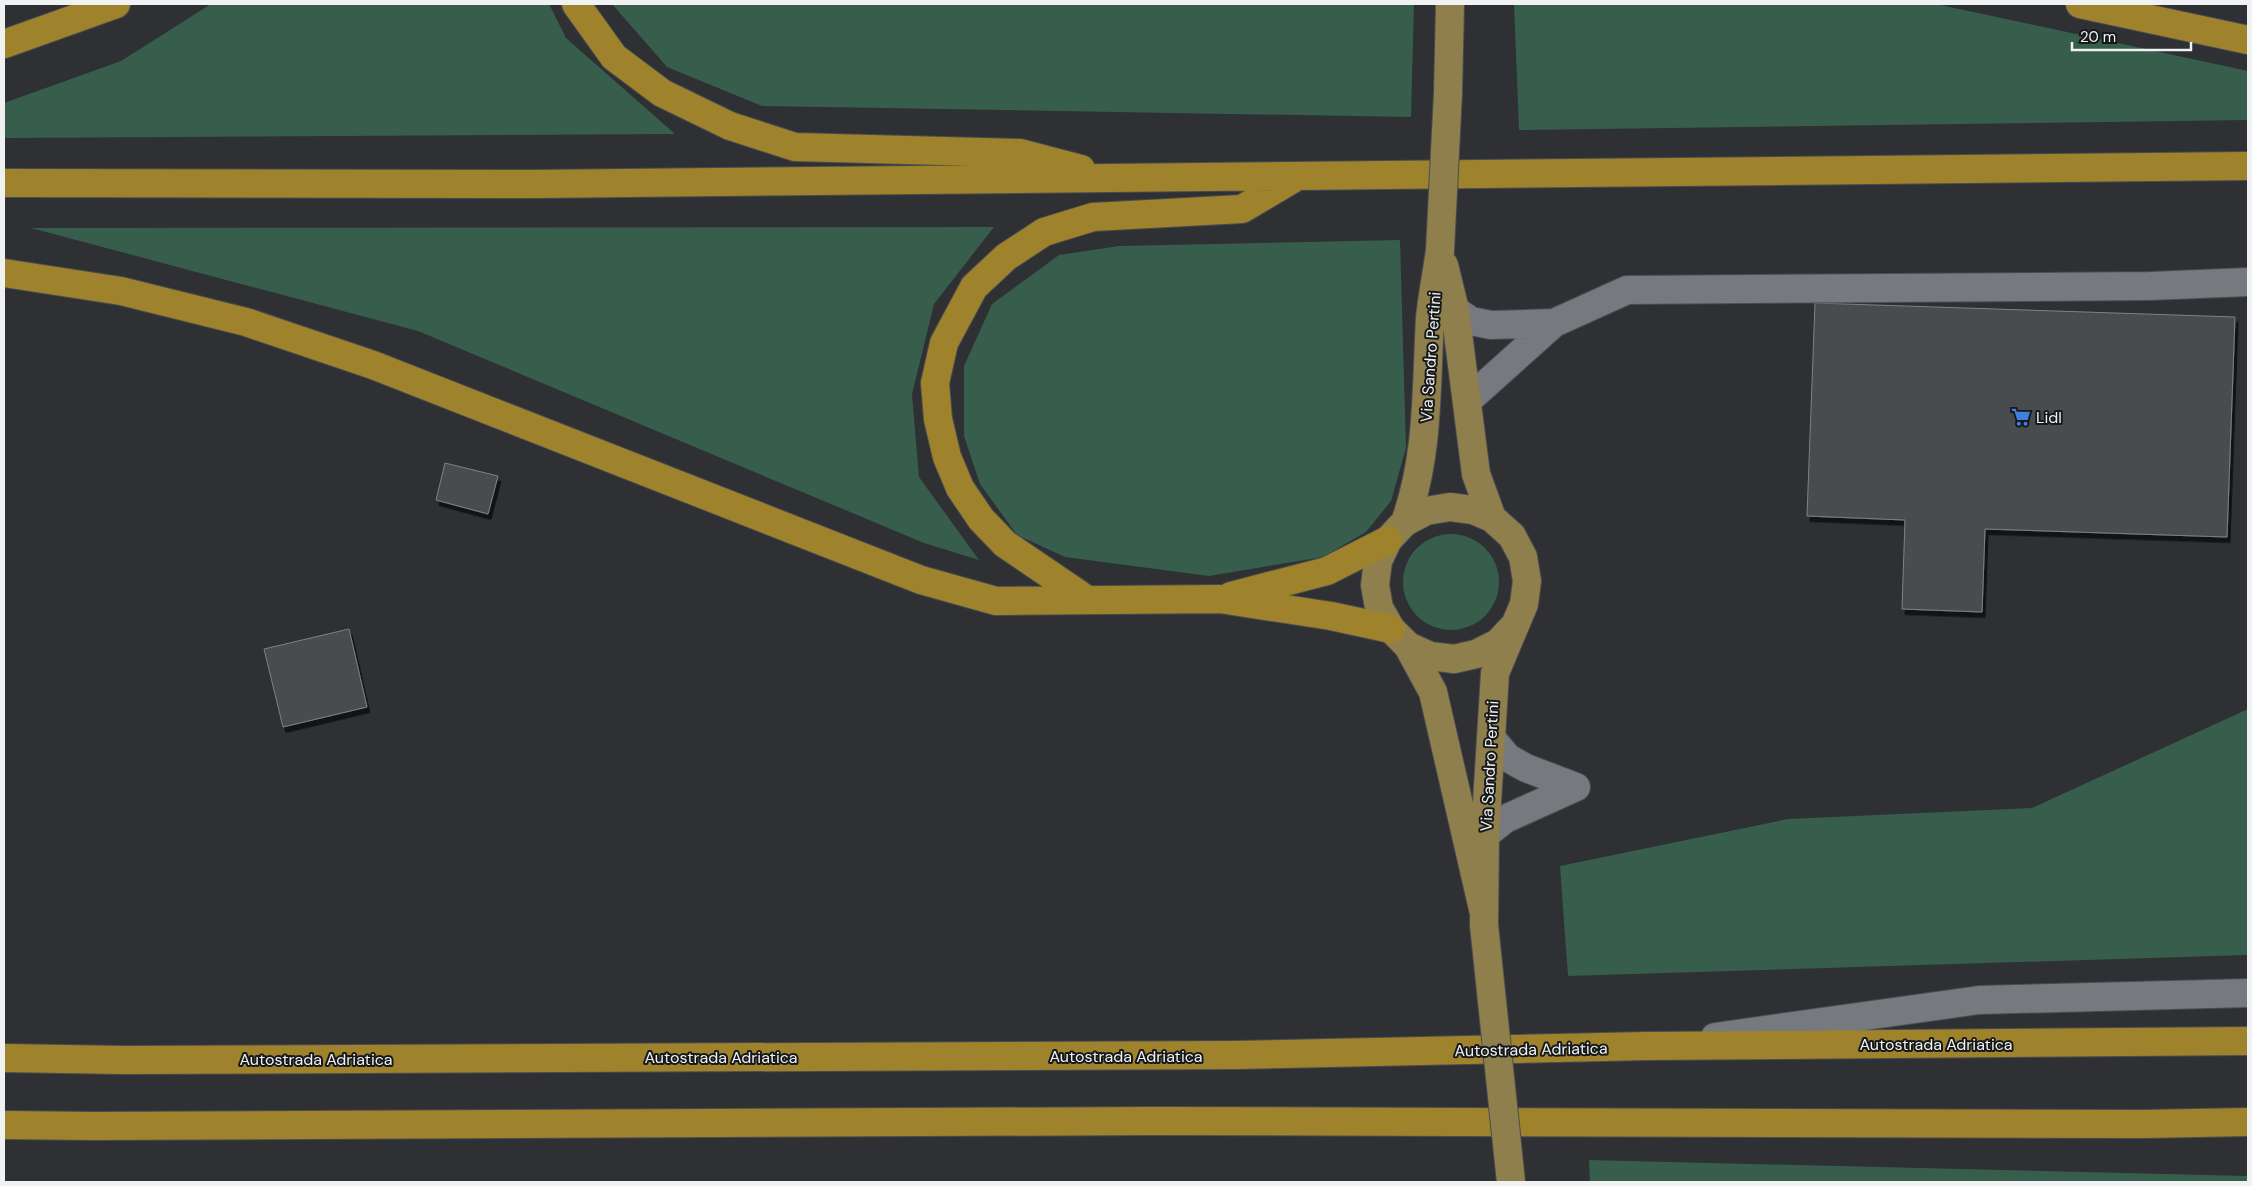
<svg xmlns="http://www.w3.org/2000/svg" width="2252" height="1186" viewBox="0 0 2252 1186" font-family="'DM Sans',sans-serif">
<defs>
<filter id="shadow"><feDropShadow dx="3" dy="5.5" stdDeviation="0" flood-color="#0009"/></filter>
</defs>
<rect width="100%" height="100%" fill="#2e3034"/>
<path fill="#375d4c" d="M211,4H549L566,38L675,134L4,138V103L121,61Z
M612,4H1414L1411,117L762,106L667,67Z
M1514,4H1936L2248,71V120L1519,130Z
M994,227L934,304L912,394L919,477L979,560L924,543L418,331L31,228Z
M1400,240L1406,448L1391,501L1366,532L1323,557L1209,576L1065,557L1017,535L980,484L964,436V366L992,304L1059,255L1119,246Z
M1403 582a48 48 0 1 1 96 0a48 48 0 1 1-96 0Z
M2248,709V955L1568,976L1560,866L1788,819L2032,808Z
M1589,1160L2248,1176V1182H1590Z"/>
<path fill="#484b4f" stroke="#7f8186" filter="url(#shadow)" d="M1815,303L2235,317L2227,537L1985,529L1982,612L1902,609L1905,520L1807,516Z
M445,463L498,476L488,514L436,500Z
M349,629L367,707L283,727L264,649Z"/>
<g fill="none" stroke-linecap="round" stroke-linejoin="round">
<g stroke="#4a4c50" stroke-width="30">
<path id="minor" d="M1455,310L1471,321L1491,325L1554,323
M1467,401L1554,323L1627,290L2150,286L2248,282
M1491,738L1508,758L1526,768L1576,787
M1485,835L1505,819L1576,787
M1715,1037L1979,1000L2248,993"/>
</g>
<g stroke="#4a4c50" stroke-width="30">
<path id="major" d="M1448,93L1450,4
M1444,265L1455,310L1476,474L1492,518
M1405,522C1429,456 1426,388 1430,318C1432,296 1437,273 1440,250
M1408,646L1430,656L1454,659L1476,654L1498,643L1512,628
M1483,909L1433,692L1408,646L1391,629L1379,608L1375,585L1378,561L1388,540L1405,522L1426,511L1450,507L1473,510L1492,518L1512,536L1523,557L1527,581L1524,604L1495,673L1485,835L1484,925"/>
</g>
<g stroke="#4a4c50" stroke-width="30">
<path id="highway" d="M576,4L614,57L662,93L730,126L795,147L1020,153L1081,169
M2080,4L2248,40
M4,44L116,4
M4,183L535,184L2248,166
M4,273L121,291L246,322L373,365L921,580L996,601L1220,599L1331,616L1391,629
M1231,596L1327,571L1388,540
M1086,599L1005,544L981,519L960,488L947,457L938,419L935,383L944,343L974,287L1006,257L1044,232L1093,217L1242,209L1296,177
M4,1058L123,1060L1237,1055L1647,1046L2248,1041
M4,1125L93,1126L1150,1121L2144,1124L2248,1122"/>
</g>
<use href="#minor" stroke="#76797d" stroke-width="28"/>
<use href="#major" stroke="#8f7f4c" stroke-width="28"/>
<use href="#highway" stroke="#9f832c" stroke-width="28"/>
<g stroke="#4a4c50" stroke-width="30" stroke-linecap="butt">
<path id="major-bridge" d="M1440,250L1448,93
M1484,925L1511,1182"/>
</g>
<use href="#major-bridge" stroke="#8f7f4c" stroke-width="28"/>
</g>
<defs>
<g id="supermarket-bare" transform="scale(1.5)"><path d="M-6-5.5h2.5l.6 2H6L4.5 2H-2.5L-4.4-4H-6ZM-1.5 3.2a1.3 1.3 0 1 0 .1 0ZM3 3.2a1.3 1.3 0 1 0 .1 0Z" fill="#3f7fe0" stroke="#17181a" stroke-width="2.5" paint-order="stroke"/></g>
</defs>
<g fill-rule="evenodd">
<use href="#supermarket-bare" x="2021" y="417"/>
</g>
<g text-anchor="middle" stroke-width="4" stroke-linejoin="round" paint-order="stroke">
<g font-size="16" fill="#eff1f3" stroke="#17181a">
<text transform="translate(1430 357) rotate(-86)" y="6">Via Sandro Pertini</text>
<text transform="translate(1489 766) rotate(-87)" y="6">Via Sandro Pertini</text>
<text x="1936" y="1050">Autostrada Adriatica</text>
<text transform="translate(1531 1049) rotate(-1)" y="6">Autostrada Adriatica</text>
<text x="1126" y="1062">Autostrada Adriatica</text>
<text x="721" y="1063">Autostrada Adriatica</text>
<text x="316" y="1065">Autostrada Adriatica</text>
</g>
<g font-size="16" fill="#eff1f3" stroke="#17181a" text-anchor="start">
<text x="2036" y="423">Lidl</text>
</g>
</g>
<rect width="2252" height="1186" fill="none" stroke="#eff1f3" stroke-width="10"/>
<path d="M2072 42v8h119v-8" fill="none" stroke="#eff1f3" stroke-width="2.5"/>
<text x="2080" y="42" font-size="15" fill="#eff1f3" stroke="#17181a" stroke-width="4" paint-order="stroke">20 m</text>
</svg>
